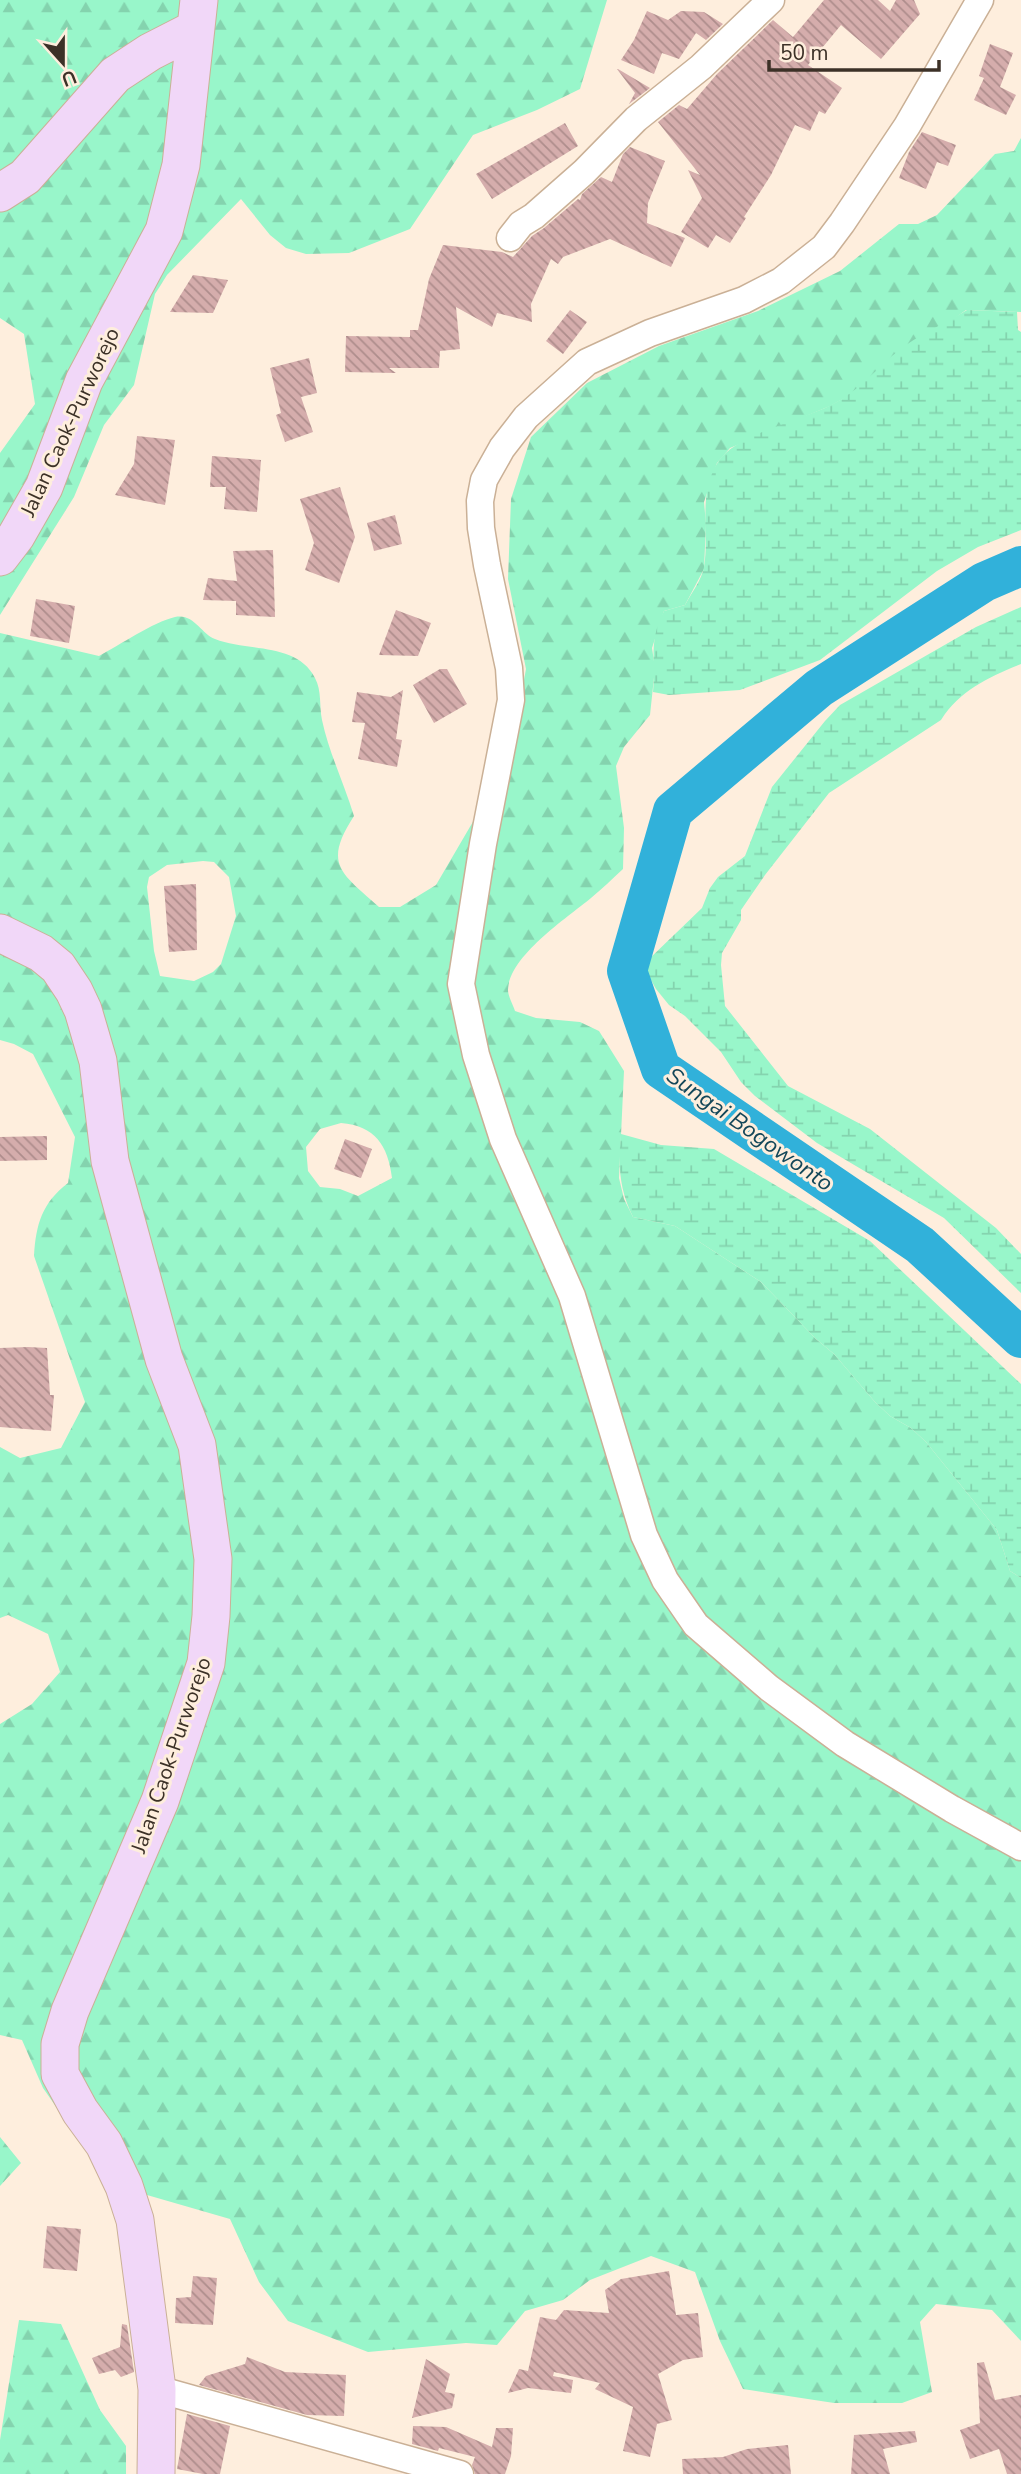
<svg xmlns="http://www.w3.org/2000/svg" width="1021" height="2474" viewBox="0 0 1021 2474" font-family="'Nunito Sans',sans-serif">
<defs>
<pattern id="forest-firs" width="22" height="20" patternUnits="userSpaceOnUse" patternTransform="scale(1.75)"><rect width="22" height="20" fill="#98f6ca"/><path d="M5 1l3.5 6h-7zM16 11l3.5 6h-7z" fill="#84d3ae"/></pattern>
<pattern id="wetland-marsh" width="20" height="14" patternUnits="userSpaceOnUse" patternTransform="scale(1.75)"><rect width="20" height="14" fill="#98f6ca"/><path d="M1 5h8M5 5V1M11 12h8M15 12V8" fill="none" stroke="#84d3ae"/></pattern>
<pattern id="building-back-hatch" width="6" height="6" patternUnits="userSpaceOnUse" patternTransform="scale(1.75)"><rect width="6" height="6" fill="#d5adac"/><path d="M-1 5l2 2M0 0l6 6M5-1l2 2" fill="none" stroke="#ae8d8c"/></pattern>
</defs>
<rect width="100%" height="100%" fill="#feeedd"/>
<path fill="url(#forest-firs)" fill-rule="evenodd" d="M0,0H607L580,89L537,110L473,135L410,229L349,253L306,254L286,248L270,235L241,199L167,275L155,294L134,385L104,425L74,497L0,615V453L35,404L24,334L0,318Z
M1021,138V312L966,310L848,396L830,406L730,448L717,463L704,502L706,524L704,569L685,605L664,611L652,648L655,668L650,715L624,747L616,766L624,828L623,869C612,879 602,889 591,898C567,918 509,956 508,990C508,996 513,1005 515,1011L536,1018L580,1022L599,1031L624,1071L619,1178L624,1199L633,1217L675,1226L761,1282L816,1339L834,1354L875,1402L890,1416L911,1428L926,1442L997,1530L1010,1571L1021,1578V2341L992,2310L936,2304L920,2322L932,2392L902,2403H834L743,2389L720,2341L695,2272L651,2256L590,2280L563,2300L525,2311L497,2345L466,2343L368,2352L288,2321L259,2282L230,2219L147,2195L75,2134L43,2088L22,2040L0,2035V1724L32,1704L60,1672L48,1634L8,1615L0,1618V1447L20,1458L61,1448L85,1402L34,1256C36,1224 42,1203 68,1183L75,1137L33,1054L14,1044L0,1040V633L99,656C120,645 153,622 175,617C194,613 201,634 215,639C247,652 297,642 315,678C322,691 319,706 322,720C329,753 344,783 354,816C322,865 342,873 379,907H400L436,885L509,760L526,669L508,579L511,499L531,437L587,383L659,346L758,311L840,271L899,224H918L937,215L995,154L1014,151ZM203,861L214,862L229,877L236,916L221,964L213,972L194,981L160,976L154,951L147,887L149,877L167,865ZM341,1123C375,1126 388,1145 392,1178L358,1196L340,1189L320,1187L308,1171L306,1147L320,1129Z
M0,2137L21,2163L0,2186Z
M19,2320L61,2324L100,2410L126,2446V2474H0V2440Z"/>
<path fill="url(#wetland-marsh)" d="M967,310L1017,312L1018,330L1021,332V530L978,547L937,571L820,660L740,690L669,695L653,692C656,659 648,642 664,611L685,605C691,594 702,579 704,567C710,532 697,495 718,462C734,435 802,420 831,405C862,390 879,364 906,345C925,332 947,322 967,310Z
M1021,607V664C989,677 960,690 941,720L829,793L765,875L741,910V920L722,953L721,965L725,1006L788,1086L870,1129L996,1228L1021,1254V1293L944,1218L817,1143L755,1096L741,1082L721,1052L685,1016L669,1005L656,989L646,971L647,961L702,908L710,888L718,877L745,856L772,787L825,721L840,705L976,627Z
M621,1134L661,1145L714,1149L870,1241L1021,1384V1578L1010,1571L997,1530L926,1442L911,1428L890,1416L875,1402L834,1354L816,1339L761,1282L675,1226L633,1217C619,1189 618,1165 621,1134Z"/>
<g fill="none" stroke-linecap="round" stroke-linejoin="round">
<path stroke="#31b1da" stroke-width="40" d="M1021,566L984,582L819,688L673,811L627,971L661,1069L920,1245L1021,1338"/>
</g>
<path fill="url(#building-back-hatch)" d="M824,0H878L890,11L896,0H914L920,14L881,59L841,25L808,65L842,88L825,114L819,111L810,131L795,125L771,175L744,217L746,218L730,243L716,235L708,248L681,232L702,198L688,170L700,175L658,122L679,105L687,109L717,74L773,20L793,37Z
M647,11L668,20L681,11L704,12L723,24L706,40L696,33L679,59L662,53L654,74L621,60L634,40Z
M990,44L1013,53L1000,87L1016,95L1006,115L974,100L984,78L979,76Z
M617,69H618L650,88L629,104L635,93Z
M565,123L578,146L492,199L476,174Z
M922,132L956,145L948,166L937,162L926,189L899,178L909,152Z
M630,147L665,161L648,203L647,223L685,238L671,267L610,239L563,257L558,264L551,259L531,304L532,322L497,313L492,327L456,307L460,349L440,351L439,368H389L396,373L345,372L346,336L410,337V330H418L429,279L443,245L502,252L513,257L532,236L544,228L578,199L580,200L582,194L601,177L612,182L623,154Z
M193,275L228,280L213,313L170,312Z
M570,310L587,322L563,354L546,341Z
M309,358L317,393L301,397L313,432L285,442L276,415L281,413L270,368Z
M137,436L175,440L165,505L115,495L134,464Z
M212,456L261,460L257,512L224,509L226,487H210Z
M340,487L355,537L339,583L305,570L314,543L300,499Z
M395,515L402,544L374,551L367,523Z
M273,550L275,617L236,615V601L203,600L208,578L237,581L233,551Z
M36,599L75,606L69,643L30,636Z
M396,610L431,623L418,656L379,655Z
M440,669H447L467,704L434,723L413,685Z
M403,690L396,739L402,740L397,767L358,759L365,723L352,722L357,692L391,697Z
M196,884L197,950L169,952L164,886Z
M47,1136V1160L0,1161V1137Z
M345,1139L372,1149L361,1178L334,1169Z
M28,1347L47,1348L50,1395H54L51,1431L0,1427V1348Z
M47,2226L81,2229L77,2271L43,2268Z
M669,2271L676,2315L698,2313L703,2357L683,2360L658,2374L672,2420L657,2424L650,2457L623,2451L633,2407L595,2389L600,2383L554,2372L553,2376L573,2380L571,2393L528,2388L508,2393L519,2369L528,2371L540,2317L556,2320L564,2310L609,2313L605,2290L621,2279Z
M193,2276L217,2278L213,2325L175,2323L176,2298L191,2297Z
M122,2324L127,2325L134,2372L121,2377L115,2370L99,2374L92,2358L120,2347Z
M247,2357L285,2372L346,2375L344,2416L307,2415L199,2385L206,2376L245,2364Z
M426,2359L450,2374L445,2392L455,2394L452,2408L412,2418Z
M984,2362L995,2400L1021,2395V2474H1007L999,2449L970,2459L960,2430L980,2423L977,2363Z
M187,2414L230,2426L220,2474H203L177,2469Z
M413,2426L446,2427L492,2447L496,2428H513L511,2456L505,2474H475L472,2465L475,2457L439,2448L438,2451L412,2444Z
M915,2431L917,2442L883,2449L890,2474H851L854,2435Z
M788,2445L791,2474H683L682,2459L723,2457L747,2449Z"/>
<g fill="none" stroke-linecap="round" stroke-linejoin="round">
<g stroke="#cab096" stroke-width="29">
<path id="street" d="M980,0L907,126L842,223L824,247L781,281L744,300L650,333L587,362L526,417L502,448L484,480L480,501L481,528L487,565L509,668L511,700L483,844L461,984L476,1055L503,1139L572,1296L644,1535L665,1580L696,1625L769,1688L845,1744L952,1809L1021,1847
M510,238L521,224L534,216L584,172L636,119L701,67L771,0
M157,2389L460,2474"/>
</g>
<g stroke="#cab096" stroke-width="39">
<path id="secondary" d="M0,193L25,177L115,75L150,52L195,29
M0,557L16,536L44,487L84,381L164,231L181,165L199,0
M0,933L41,953L58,967L74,991L83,1010L98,1061L110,1161L164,1359L197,1445L213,1559L211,1616L206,1663L160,1801L70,2011L60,2044V2074L80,2111L104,2144L124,2186L135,2220L157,2389L156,2474"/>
</g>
<use href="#street" stroke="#fff" stroke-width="26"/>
<use href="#secondary" stroke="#f1d7f8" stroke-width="37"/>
</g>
<g text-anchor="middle" stroke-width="6" stroke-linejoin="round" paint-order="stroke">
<g font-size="21" fill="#3c3127" stroke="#feeedd">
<text transform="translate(70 422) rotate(-65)" y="7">Jalan Caok-Purworejo</text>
<text transform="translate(171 1755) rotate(-71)" y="7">Jalan Caok-Purworejo</text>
</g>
<g font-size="23" font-style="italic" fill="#144759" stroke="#feeedd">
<text transform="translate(750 1129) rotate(35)" y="8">Sungai Bogowonto</text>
</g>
</g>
<g transform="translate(63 63) rotate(159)" stroke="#feeedd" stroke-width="5" paint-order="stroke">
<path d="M0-5L12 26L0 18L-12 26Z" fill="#3c3127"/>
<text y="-10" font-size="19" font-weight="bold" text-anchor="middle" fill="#3c3127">U</text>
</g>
<path d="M769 60v10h170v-10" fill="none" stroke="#3c3127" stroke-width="3.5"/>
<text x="780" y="60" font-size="21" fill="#3c3127" stroke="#feeedd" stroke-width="5" paint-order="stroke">50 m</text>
</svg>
